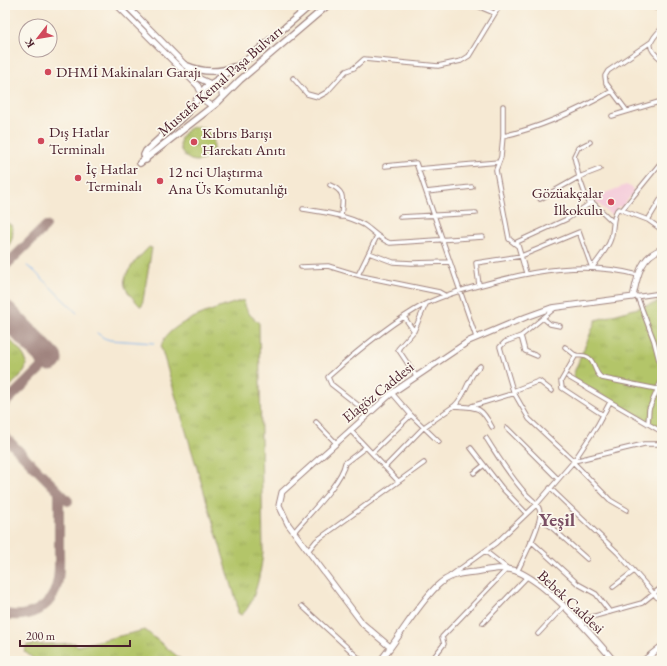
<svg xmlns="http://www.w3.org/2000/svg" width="667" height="666" viewBox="0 0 667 666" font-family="'EB Garamond',serif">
<defs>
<pattern id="grass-tufts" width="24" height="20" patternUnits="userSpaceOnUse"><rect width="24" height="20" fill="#b3c569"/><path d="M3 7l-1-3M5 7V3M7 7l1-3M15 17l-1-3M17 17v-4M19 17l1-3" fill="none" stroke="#9ba95b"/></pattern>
</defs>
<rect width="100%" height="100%" fill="#fbf7ec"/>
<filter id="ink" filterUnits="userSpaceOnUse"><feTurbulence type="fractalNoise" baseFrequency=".025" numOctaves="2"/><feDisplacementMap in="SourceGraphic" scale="8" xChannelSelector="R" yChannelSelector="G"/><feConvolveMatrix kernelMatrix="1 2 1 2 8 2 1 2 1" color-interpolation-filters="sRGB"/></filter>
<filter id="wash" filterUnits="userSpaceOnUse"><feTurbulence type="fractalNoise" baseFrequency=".012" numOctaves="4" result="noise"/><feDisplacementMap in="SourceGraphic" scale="16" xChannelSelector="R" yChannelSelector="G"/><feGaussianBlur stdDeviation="0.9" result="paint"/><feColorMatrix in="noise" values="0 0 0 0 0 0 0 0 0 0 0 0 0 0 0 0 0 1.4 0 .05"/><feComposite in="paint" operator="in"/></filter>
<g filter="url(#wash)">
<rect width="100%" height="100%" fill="#f6e9d3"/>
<path fill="#f5cfdb" d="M626,185L633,188V193L621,208L619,206L617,207L612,216L592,198Z"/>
<path fill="url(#grass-tufts)" stroke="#7e724a" d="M180 144a17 17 0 1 1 34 0a17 17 0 1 1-34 0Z
M5,221L12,226C14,235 12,243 5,249Z
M149,247L152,248L142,306H140C136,301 127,293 125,286C121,273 141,256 149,247Z
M243,300L248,313L259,323L263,551C262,567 255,606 241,615L238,613L237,603L161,347C166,321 221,308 243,300Z
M662,301V430L574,379L573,375L596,320Z
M5,335C33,363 34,364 5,391Z
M145,630L183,661H36L24,651L27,645L75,643L77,646Z"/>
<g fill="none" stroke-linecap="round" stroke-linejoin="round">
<path stroke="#81b5ef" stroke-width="1" d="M27,266L33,270L77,313
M97,333L104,338L110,340L154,343"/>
<path stroke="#a0847f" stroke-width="10" d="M5,266L46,226
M5,403L50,359
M5,437L68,501
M5,614C28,619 52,608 57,584C60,573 59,561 59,550C59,531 59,511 59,492"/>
<path stroke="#a0847f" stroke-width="25" d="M5,313L50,359"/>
</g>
</g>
<g filter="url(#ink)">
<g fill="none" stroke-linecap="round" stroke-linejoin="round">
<g stroke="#a0847f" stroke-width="5.5">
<path id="street" d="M475,5L494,13
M662,28C649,42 645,47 662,60
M293,78L307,94L318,97L327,92L346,71L354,68L364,59L438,66L461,61L469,56L500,5
M503,106V136L501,157L496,170L509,239L518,246
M627,111L606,83L605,76L608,71L651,42
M612,116L662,101
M503,136C543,127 577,111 612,91
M385,166L416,163L476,337
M418,169L499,162
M330,185C347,192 342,200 341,217
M426,192L472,187
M540,199L579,177L600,169
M589,205L579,177L574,156L578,148L590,142
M303,209C322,212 346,215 364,225C373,231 379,239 390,243L483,237
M622,210L662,161
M400,217L476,213
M648,220L662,230
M369,253L393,262L412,263L449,262
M301,267L328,266L361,276L439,292L446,296
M592,268C599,258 608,249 611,238C614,228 612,219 617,210L619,209L648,220L662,197
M526,273L517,242L567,219L592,202L612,221
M358,275L377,236
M479,285L476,263L521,256L579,232L592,268
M637,296L654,341L662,372
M635,297L662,293
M555,308L521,336L505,342L500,347L513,391L529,419L574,461L644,444H662
M404,317L414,331
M543,318L550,324L560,326
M521,336L525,351L537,356
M565,347C568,349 572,353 575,355C581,357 585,354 590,359C596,365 594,373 602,378L657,389
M576,355L561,381L562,388L603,415
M416,376L398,349L414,331L426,304
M568,377L662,432
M513,391L539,381L552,391
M392,393L411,415L439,442
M454,406C468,394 466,378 480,366
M472,406L515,393
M368,413L331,384L328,377C357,351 390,323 425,304C444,295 465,289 485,284C535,270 587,261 638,275
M316,422L336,443
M648,424L649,409L662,379
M507,428L558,479
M350,430L398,481
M486,438C499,458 511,478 527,495C532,500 539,504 540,512C542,524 523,559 517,572
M471,448L502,488L526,513
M372,453L411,415
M573,462L610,500L627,510
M385,467L424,427L454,406C477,407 481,406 492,427
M474,473L484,465
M550,488L618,553L662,603
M540,517L587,559
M294,532C307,516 342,482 345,463L366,447
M531,541L578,584L596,594L610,612
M308,551L316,541L424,463
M485,551L508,569
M450,576L496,543L537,504L574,461L597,426L610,402
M613,587L634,571
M302,606L362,661
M577,621L642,603L662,587
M483,623L527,577
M538,634L563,607
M438,661L434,657L444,644L442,637L507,569"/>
</g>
<g stroke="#a0847f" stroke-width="7">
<path id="secondary" d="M117,5L198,86L205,101L212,106
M126,5L198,78L220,88L223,97
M390,647L363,624L288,524L279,505L282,492L392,393L469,341L526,317L551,308L633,297C637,278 640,256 662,249
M380,661C400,637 415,608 437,586C448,575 462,573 476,572C489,570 500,567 513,570C543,578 593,636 614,661
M643,661L662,646"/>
</g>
<g stroke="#a0847f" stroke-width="8">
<path id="primary" d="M650,5L662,8
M185,65C201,72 218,73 233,67
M146,160L144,155L146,151L188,112L205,88L249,58L311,5
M140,163L217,103L240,80L328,5"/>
</g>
<use href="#street" stroke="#fff" stroke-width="3.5"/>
<use href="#secondary" stroke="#fff" stroke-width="5"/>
<use href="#primary" stroke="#fff" stroke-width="5.5"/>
</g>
</g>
<g fill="#d1495b" stroke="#fbf7ec" stroke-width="1.5">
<circle cx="48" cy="72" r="4"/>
<circle cx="41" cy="141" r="4"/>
<circle cx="194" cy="142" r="4"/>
<circle cx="78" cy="178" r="4"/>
<circle cx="160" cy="181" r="4"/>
<circle cx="611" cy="202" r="4"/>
</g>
<g text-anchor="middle" stroke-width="3.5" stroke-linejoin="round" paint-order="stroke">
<g font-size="15" fill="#4a1f2b" stroke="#fbf7ec" text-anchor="start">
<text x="56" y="77">DHMİ Makinaları Garajı</text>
<text x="49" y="137">Dış Hatlar<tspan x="49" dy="17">Terminalı</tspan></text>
<text x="202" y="138">Kıbrıs Barışı<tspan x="202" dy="17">Harekatı Anıtı</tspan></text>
<text x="86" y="174">İç Hatlar<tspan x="86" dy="17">Terminalı</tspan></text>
<text x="168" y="177">12 nci Ulaştırma<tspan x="168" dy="17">Ana Üs Komutanlığı</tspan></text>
<text x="603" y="198" text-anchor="end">Gözüakçalar<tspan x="603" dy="17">İlkokulu</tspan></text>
</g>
<g font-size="15" fill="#4a1f2b" stroke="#fbf7ec">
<text transform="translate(220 81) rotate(-41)" y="5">Mustafa Kemal Paşa Bulvarı</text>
<text transform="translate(378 392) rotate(-39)" y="5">Elagöz Caddesi</text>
<text transform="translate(571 602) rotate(43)" y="5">Bebek Caddesi</text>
</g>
<g font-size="19" font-weight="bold" fill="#7a4f64" stroke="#fbf7ec">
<text x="557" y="526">Yeşil</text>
</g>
</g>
<rect width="667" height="666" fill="none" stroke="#fbf7ec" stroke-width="20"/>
<g transform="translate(38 38) rotate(239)"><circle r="19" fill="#fbf7ec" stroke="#b4a19f"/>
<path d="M0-3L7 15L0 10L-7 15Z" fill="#d1495b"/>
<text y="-6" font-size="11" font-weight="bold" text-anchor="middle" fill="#4a1f2b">K</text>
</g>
<path d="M20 640v6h110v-6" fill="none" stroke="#4a1f2b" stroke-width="2"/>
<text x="26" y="640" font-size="12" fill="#4a1f2b" stroke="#fbf7ec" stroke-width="3" paint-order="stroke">200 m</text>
</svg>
